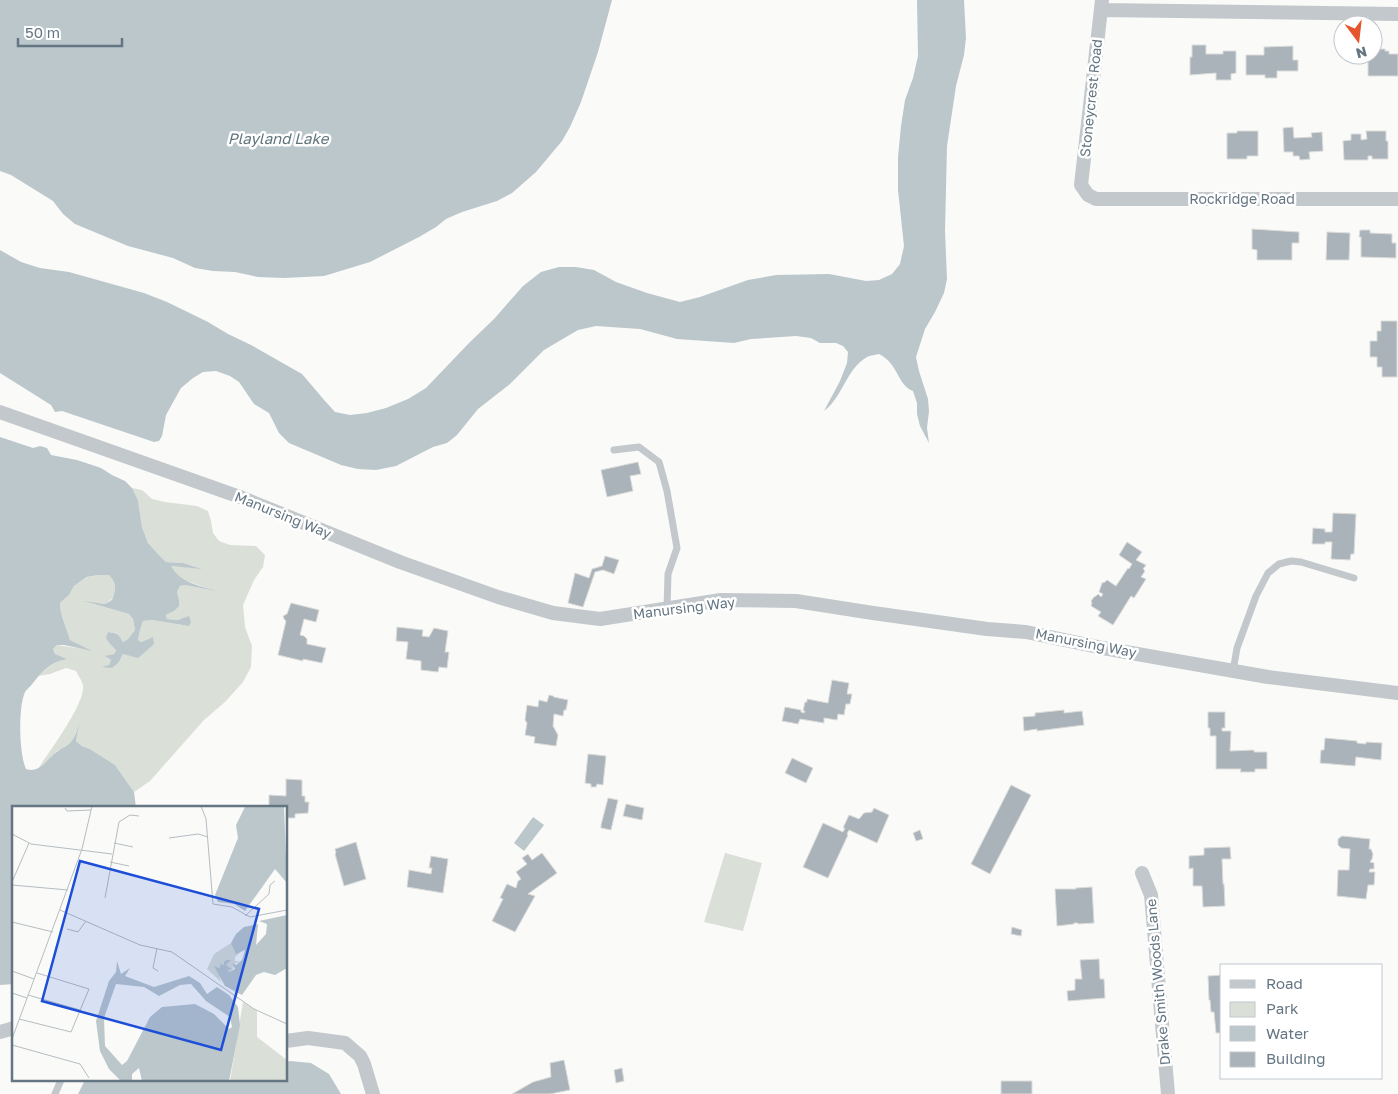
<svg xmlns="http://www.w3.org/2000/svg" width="1398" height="1094" viewBox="0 0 1398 1094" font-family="'Golos Text',sans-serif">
<rect width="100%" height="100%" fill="#fafaf8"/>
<path fill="#dadfd7" d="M132,488L142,490L152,499L165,502L197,506L208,511L211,521L213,533L219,541L230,545L256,546L265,555L263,567L254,580L243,605L245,627L252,646L251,667L243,682L225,702L204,720L150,781L134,792L115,765L90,749L82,746L76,741L78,727L73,740L68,746L57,751L49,760L38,769C48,753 86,703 83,685C82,681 78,675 76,671L66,668L50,674L38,676C47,668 54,662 66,659L55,654L53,649L57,645L89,650L70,640C67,628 60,616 60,603L69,595L74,586L88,577L98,575H109C117,584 116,588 112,599L105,604L86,602L129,614L133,619L135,630L128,639L123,642L116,633L108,632L110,644L116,649L114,654L106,657L111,660L109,665L104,667L119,662L123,654L152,637L141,642L138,640L140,630L143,621L152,620L189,626V617L178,620L167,619L166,615L174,611L179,600L177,592L180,586L185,585L211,590C195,582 180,583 170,566L199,568L183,563L166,562L158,554L148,543L142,527L138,500Z
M725,853L762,863L743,931L704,922Z"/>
<path fill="#bbc7cb" d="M0,0H612L598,52L581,102L570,127L562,141L536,172L512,193L497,201L462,212L446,219L436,227L419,237L370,262L324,276L284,278L258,277L235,272L213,271L195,268L173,258L128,246L75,224L63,214L53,201L11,175L0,171Z
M917,0H964L966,38L964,55L956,86L947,146L945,231L947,279L944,293L935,312L925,329L916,357L919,371L928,399L929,411L927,428L929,443L920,426L917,414V403L913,391C897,385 899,364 879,354C876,355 871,355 867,357C846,369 843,397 824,411L840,381L847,363L848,352L843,346L836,343H820L811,338L796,336L751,339L734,343L677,339L640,329L596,326L578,330L544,350L510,384L478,409L457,435L447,443L433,447L396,466L376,470L358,469L341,465L289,443L279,433L269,413L254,404L239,382L230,376L216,371L203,372L193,378L181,388L166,415L162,436L159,441L154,442L62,411L55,412L51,405L0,373V250L21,262L40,268L69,272L144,293L167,302L208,322L228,334L251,345L302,374L325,401L335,412L350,415L367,413L386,408L408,399L426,388L469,343L494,319L523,286L541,272L559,267H576L594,270L616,282L647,293L680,302L700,297L748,280L776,275L829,274L866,281L879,280L892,274L900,264L904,246L898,190V157L901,126L905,100L913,78L918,56Z
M0,437L33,448L40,446L47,448L51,455L77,460L101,468L112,475L125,481L132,488L138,500L142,527L148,543L158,554L166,562L183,563L202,569L171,566C180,583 199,585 216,591L185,585L180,586L177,592L179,600V606L174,611L166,615L167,619L178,620L189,616L191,622L189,626L152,620L143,621L140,630L138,640L141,642L153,637L154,644L138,658L123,654L119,662L112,668L102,667L109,665L111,660L105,656L114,654L116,650L110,644L106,638L108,632C118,633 118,634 123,642L128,639L135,630L133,619L129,614L83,601L105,604L112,600C116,588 117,584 109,575H98L87,577L74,586L69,595L60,603C60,616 67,628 70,640L92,651L64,645H57L53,649L55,654L67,659C51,662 42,671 33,683C31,686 27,689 25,692C18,707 19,754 26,769C41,774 48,757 58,751C63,747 67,747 71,742C75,737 77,730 79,724L76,741L82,746L90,749L115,765L134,792L136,808H14V984L0,985Z
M533,817L544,825L524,851L514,843Z
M290,1061L311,1063L329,1074L341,1094H78L85,1080H286V1062Z"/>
<path fill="#aab3b9" stroke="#dcdcda" d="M1192,45H1206V54H1223V51H1236V73L1231,74V80H1216V73L1190,75V57H1192Z
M1293,46V60H1298V71H1277V78H1265V75H1246V55H1264V47Z
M1373,49H1385V51H1389V54H1398V76H1368V55H1373Z
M1293,127L1294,138L1312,137L1311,133L1322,132L1323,151L1309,152L1310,159L1300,160L1299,156H1293V152H1284L1283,128Z
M1237,131H1258V156H1247V159H1227V133H1237Z
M1366,131H1386V141H1388V159H1372V156H1368V160H1344L1343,141L1351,140V134H1361V140L1367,139Z
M1252,229L1299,232V243H1292V260H1257V250L1252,249Z
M1360,230H1370V233L1392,234V243H1396V258L1361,257V237H1359Z
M1327,232L1350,233L1349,260H1326Z
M1381,321H1397V377H1382V367H1377V357H1370V341H1377V331H1381Z
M638,462L641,474L630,476L633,491L607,497L601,470Z
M1333,513L1356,514L1354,554H1351L1350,560L1331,559L1332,542H1325V544H1312L1313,528L1325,529V532H1332Z
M1127,542L1142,552L1136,560L1146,565L1143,569L1145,571L1141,577L1146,579L1134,598L1131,596L1113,625L1098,616L1101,612L1091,606L1092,603L1091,601L1094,597L1096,596L1098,594L1101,597L1103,594L1099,592L1102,583L1105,582L1107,580L1116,586L1128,568L1129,569L1132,564L1119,555Z
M605,556L619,560L614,574L603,570L595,572L583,607L568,603L575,573L589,578L592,569L602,566Z
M291,603L319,610L316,622L304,619L300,635L304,636L307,639V644L326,648L322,663L303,659V661L278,655L286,621L284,619L283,616L287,614Z
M397,627L423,630L422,636L429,637L434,628L448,631L445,652H449L447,668L439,667L438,672L421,670V661L406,659L408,642L396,641Z
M832,680L849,683L847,694H852L850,704H846L844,715L838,714L837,720L824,718V723L800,719L798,724L782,721L785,707L801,710V712L804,713L805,711H803L805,702H807V699L828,703Z
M549,695L553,696L554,697L568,700L566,710H564L563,716L554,714L553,726L558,735L556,746L534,743L535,737L525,735L527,723L525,720L527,705L538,707L539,700L547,702Z
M1064,710V713L1082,711L1084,725L1037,731V729L1024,731L1023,717L1035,716V713Z
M1208,712H1225V728H1222V731H1231L1230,751L1254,750V752H1267V769H1255V772H1240L1241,769H1216V736H1210V728H1208Z
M1325,738L1357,741V743L1366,744V742L1382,743L1381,760L1356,757L1355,766L1320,763L1321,750H1324Z
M588,754L606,756L603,785L597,784L596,787H591V784L585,783Z
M792,758L813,768L806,783L785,773Z
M286,779L302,780V796H305V802H309L308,813L295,814V818H288L286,808H269V795L286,796Z
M1011,785L1031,795L990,874L971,864Z
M608,798L618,800L611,830L601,828V825Z
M626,804L644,808L642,820L623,816Z
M874,808L889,815L877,843L849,830L847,834L848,835L828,878L803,867L823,823L843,832L845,828H843L849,815L859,819L864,813L872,812Z
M920,830L923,839L916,841L913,833Z
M1342,836L1370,839L1369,849H1371L1373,854L1372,859L1370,862L1374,863V869H1370L1369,872H1375L1374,885H1368L1366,899L1337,896L1338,870H1349L1350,849L1341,848L1338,845V839Z
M356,842L366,879L344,886L335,854L336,853L335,849Z
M1230,847L1231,859H1222L1223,884H1224L1225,906L1203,907L1202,886H1193V868L1189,869V856L1204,855V848Z
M542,853L557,873L528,894L535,896L515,932L492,921L503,899L500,898L507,884L516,888L518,881L521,879L516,872L527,864L522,858L528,854L532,860Z
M431,856L448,859L443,893L407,887L409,870L431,874L432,868H429Z
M1092,887L1094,923L1078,924V923H1074V924L1057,926L1055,889H1076V888Z
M1012,927L1022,930L1021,936L1011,934Z
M1099,959L1100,979H1104L1105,998L1068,1001L1067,991L1075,990V979H1082L1080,960Z
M1222,975V1033H1216L1214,1012H1211L1210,1000H1209L1208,976Z
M564,1060L570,1090L550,1094H512L533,1082L551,1077L550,1063Z
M622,1068L624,1081L616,1083L614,1070Z
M1001,1081H1032V1094H1001Z"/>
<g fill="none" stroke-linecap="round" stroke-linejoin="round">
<path stroke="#c3c8cc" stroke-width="7" d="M614,450L639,447L659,462L667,491L677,548L668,574L667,609
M1233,671L1237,648L1256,596L1268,573L1279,564L1291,561L1301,562L1354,578
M55,1094L61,1080"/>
<path stroke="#c3c8cc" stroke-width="14" d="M1102,0L1081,185L1088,195L1096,199H1398
M1101,10L1398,14
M0,412L240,497L400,562L498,597L553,613L600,619L721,600L796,601L873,613L987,629L1026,632L1103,648L1268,677L1398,693
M1142,873L1151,895L1168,1094
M0,1032L14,1028
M286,1041L308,1038L345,1043L360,1056L364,1064L373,1094"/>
</g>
<g text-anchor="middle" stroke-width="5" stroke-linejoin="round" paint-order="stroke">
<g font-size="14" fill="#657683" stroke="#fff">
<text transform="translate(1091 98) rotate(-84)" y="5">Stoneycrest Road</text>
<text x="1242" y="204">Rockridge Road</text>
<text transform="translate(283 515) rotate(22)" y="5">Manursing Way</text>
<text transform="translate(684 608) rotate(-7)" y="5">Manursing Way</text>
<text transform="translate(1086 643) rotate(11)" y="5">Manursing Way</text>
<text transform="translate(1158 982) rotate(-95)" y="5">Drake Smith Woods Lane</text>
</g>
<g font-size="15" font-style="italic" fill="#60757c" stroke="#fff">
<text x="278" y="144">Playland Lake</text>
</g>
</g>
<g transform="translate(12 806)">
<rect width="275" height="275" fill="#fafaf8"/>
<path d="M219,137L225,146L231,144L223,151V155H228L222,158L220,166H215L214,159L218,155L206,162L209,176L195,163L202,148ZM231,196L245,205V231L275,254V275H218Z" fill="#dadfd7"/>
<path d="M272,0L275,77L263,63L233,105L222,98L206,96L203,89L226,32L224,19L233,1ZM275,109V162L263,169L252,166L244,169L230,189L213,180L202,160L207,162L209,159L207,157L212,159V156L214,154H219L214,159L220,163L215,164L218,166L223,163L220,157L224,159L230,154L233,144L224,148L219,137L224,128L232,121L246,118L244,139L254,128L255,118L247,115ZM105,155L109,168L118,162L113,170L142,181L177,170L188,177L195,188L205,181L217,189L226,201L228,219L217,275H130L127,262L120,268V275H109L97,263L88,245L84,215L97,175L104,166ZM104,178L132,181L147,190L168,179L179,178L194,195L218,211L220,221L217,223L202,208L183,198L150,201L138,211L115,255L110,259L93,240L92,212Z" fill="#bbc7cb" fill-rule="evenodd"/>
<path fill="none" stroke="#b5bdc2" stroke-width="1" d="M189,0L194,13L201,98L220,101L238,111L275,104M53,2L55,5L79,4M0,28L19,38L100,48M157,32L186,28L196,31M102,37L121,41M98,56L117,60M0,76L17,37M0,79L56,84M93,92L107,16L118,9L127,10M48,104L128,139L160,146L242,203L275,218M233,110L257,88L258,79L263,75M0,116L41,126M55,123L66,126L74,115M145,142L141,162L146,165M0,165L22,173M0,187L15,192M16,189L68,204M7,213L59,226L77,183L25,167M0,233L70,43L80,0M0,239L68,258L77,272"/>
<path fill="#1d4ed8" fill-opacity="0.15" stroke="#1d4ed8" stroke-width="2.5" d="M68,55L247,103L209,244L30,195Z"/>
<rect width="275" height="275" fill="none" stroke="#657683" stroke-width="2.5"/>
</g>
<rect x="1220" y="964" width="162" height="115" fill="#ffffff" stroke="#c1c8cd"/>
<rect x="1230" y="980" width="25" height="8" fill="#c3c8cc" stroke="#c1c8cd"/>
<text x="1266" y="989" font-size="15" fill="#657683">Road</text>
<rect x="1230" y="1002" width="25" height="15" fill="#dadfd7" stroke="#c1c8cd"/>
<text x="1266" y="1014" font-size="15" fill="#657683">Park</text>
<rect x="1230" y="1026" width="25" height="15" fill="#bbc7cb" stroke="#c1c8cd"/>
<text x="1266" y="1039" font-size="15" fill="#657683">Water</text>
<rect x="1230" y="1052" width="25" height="15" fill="#aab3b9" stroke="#c1c8cd"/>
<text x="1266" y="1064" font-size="15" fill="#657683">Building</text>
<g transform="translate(1358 40) rotate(165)"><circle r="24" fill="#ffffff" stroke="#c1c8cd"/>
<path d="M0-4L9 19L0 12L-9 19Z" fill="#e4572e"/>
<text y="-8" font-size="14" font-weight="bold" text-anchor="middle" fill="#657683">N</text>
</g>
<path d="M18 38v8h104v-8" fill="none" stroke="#657683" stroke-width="2.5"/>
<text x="25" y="38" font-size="15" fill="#657683" stroke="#ffffff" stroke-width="4" paint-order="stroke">50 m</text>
</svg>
